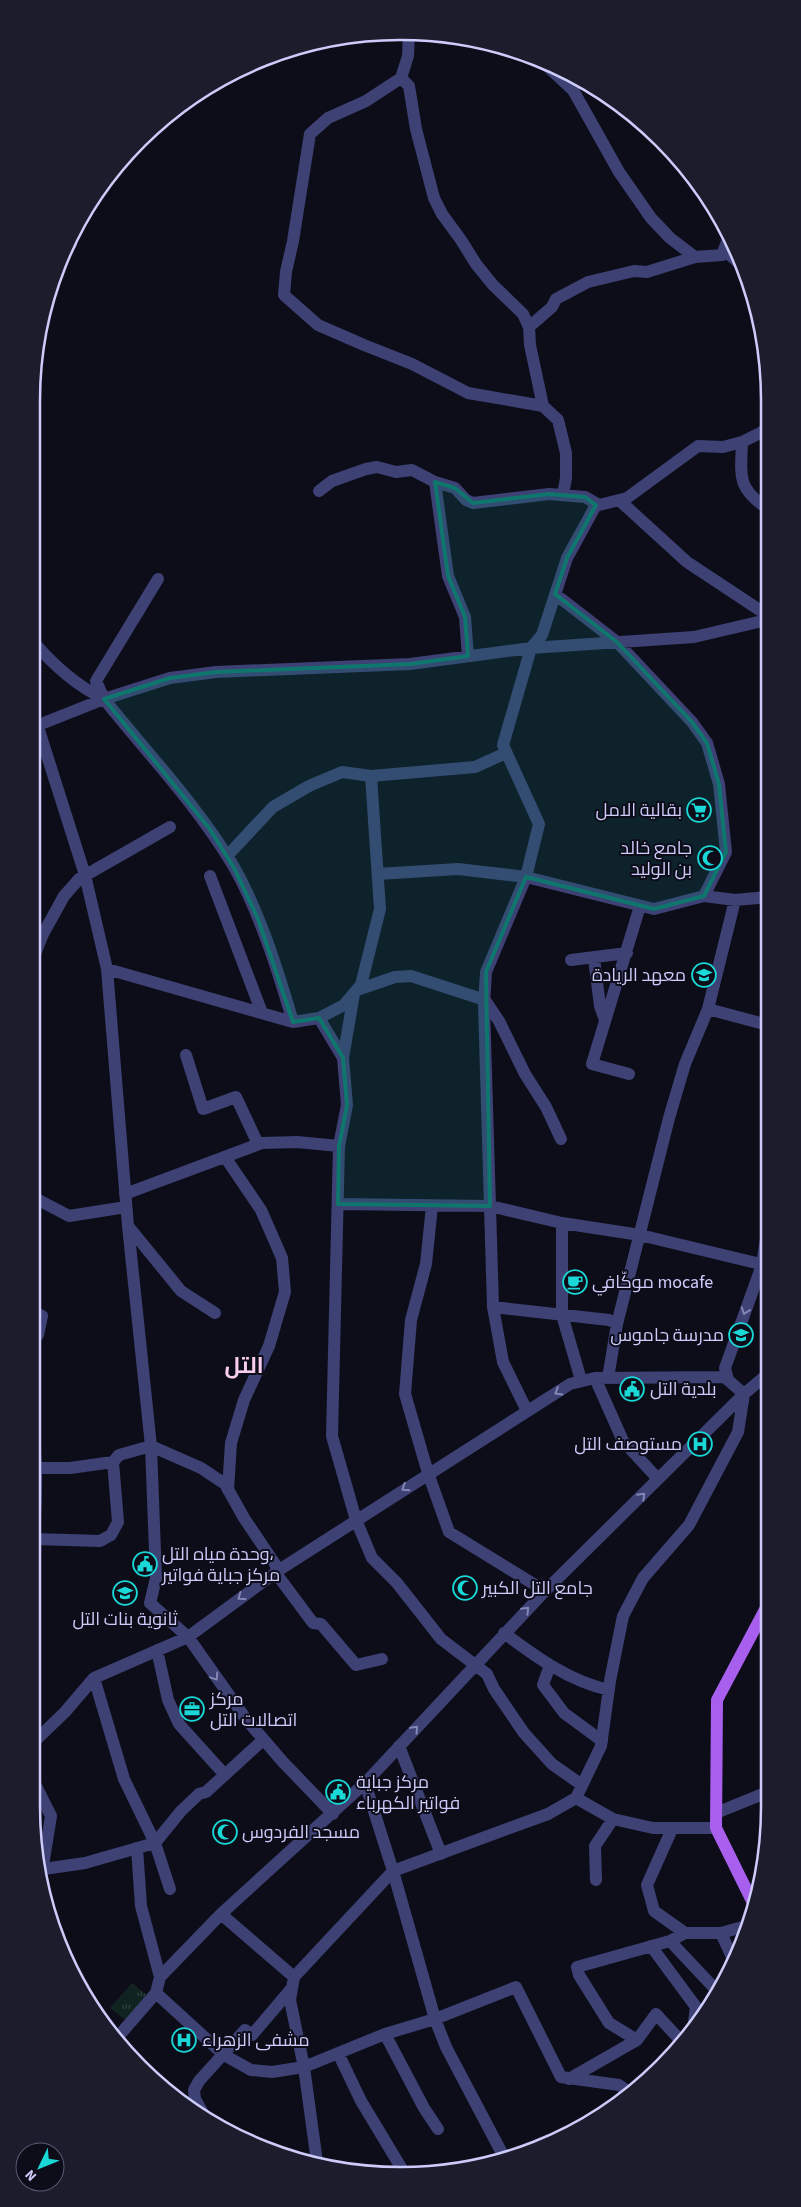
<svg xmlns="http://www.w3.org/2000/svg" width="801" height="2207" viewBox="0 0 801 2207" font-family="'Source Sans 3',Cairo,sans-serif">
<defs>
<pattern id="grass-tufts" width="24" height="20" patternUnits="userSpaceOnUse" patternTransform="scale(1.25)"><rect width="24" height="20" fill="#102320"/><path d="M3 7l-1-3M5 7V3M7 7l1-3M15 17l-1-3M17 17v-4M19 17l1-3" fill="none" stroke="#324241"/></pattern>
</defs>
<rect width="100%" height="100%" fill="#0d0d1a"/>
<path fill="url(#grass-tufts)" d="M132,1983L148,1996L128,2022L110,2008Z"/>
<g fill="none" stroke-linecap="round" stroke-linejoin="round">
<path stroke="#3d4174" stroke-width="12" d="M409,33L408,56L401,78L366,101L328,118L310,134L293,241L286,272L284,295L318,325L364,345L412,364L468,393L543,406L558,420L566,453V478L563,495
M546,65L573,90L619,172L651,218L670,238L695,257L722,255L730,234
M401,78L409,86L416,129L434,198L442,214L461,240L476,264L493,285L523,314L529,327L530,345L543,406
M69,238L71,244
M724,250L739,263
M529,327L552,307L556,299L588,282L634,271L647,272L695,257
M742,442C741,474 736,488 767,508
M435,482L448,576L465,617L468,656
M319,491L332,481L366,469L377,467L396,472L412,470L435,482L455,488L466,500L473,503L549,494L585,497L599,505L627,498L698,446L723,447L742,442L762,432L767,427
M619,500L687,562L767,615
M158,579L96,681L104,699C148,754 198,806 234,867C260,913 278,971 293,1022
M555,594L617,642L692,722L707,743L719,784L726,852L704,896
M31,639C52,664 75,685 104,699
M38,727L85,875L107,969L128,1226L151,1446L156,1578L150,1603L188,1637L246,1719L282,1761L333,1814
M31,728L104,699L170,678L216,672L410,664L531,648L694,637L767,620
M371,776L475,767L506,753
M378,874L458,869L526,877L654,909L704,896L735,900L768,897
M210,876L262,1013
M31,927L43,934
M594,958L600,1006L605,1020
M571,960L627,953
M31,964L43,934L64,896L79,879L170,827
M107,969L293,1022L319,1018L344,1005L361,985L380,909L371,776L342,772L309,786L273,807L227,856
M357,990L395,977L411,976L485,1000L499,1021L525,1074L546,1107L561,1139
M708,1009L768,1025
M319,1018L343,1058L347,1105L339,1146L332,1436L356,1520L372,1558L397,1583L441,1639L487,1674L494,1689L524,1733L552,1764L582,1785
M186,1055L203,1109L236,1097L258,1144
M343,1058L354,994
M629,1074L592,1064L640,906
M31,1131L33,1138L31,1147
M225,1157L261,1210L282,1258L285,1292L269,1346L244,1400L231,1443L228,1490
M125,1194L262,1143L297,1142L339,1146
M31,1196L69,1216L126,1207
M338,1204L490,1206L562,1223L640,1235L769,1266
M432,1206L426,1264L411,1320L405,1394L428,1473L449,1532L545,1591
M562,1223V1315L581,1380
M128,1226L181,1291L215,1313
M493,1307L609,1320L617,1324
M31,1311L42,1316L38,1335
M595,1378L623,1441L658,1479
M608,1378L617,1324L669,1118L685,1064L708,1009L735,900
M527,1411L503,1362L493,1307L484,1005L486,972L526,877L539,824L503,745L531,648L542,635L567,558L596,505
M31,1433C40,1452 35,1535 31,1558
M35,1468H70L113,1462L119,1455L151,1446L201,1468L225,1484L244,1518L279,1570
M34,1539L100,1541L111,1535L118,1522L113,1462
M275,1572L313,1623L321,1624L356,1665L382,1659
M504,1633C536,1657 569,1681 609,1690
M157,1650L168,1700L179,1724L225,1775
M550,1665L543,1685L564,1713L602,1741
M94,1678L124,1779L155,1843L170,1889
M31,1742L36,1740L65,1712L94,1678L188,1637L279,1570L570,1384L595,1378L726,1377
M399,1746L441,1854
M31,1776L51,1816L40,1884
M365,1783L393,1871L435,2019L446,2047L505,2159
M576,1798L613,1819L653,1828H716
M716,1813L770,1791
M137,1848L141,1906L160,1977
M37,1870L85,1863L155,1843L181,1811L199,1794L206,1792L263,1740
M596,1880L595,1846L613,1819
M221,1914L294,1977
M685,1933H721L746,1926
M721,1933L732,1957
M670,1941L717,1991
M651,1946L696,2007L693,2029
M156,1993L224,2055L251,2070L272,2072L304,2067L385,2034L435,2019L516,1987L561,2077L619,2085L630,2093
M385,2034L424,2108L438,2129
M116,2039L156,1993L160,1977L221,1914L365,1783L545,1591L744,1394L769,1373
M637,2040L656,2014L682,2042
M338,2053L361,2101L405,2174
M569,2079L637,2040L609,2023L579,1975L577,1967L670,1941L685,1933L654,1911L647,1885L672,1829
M206,2119L195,2099L194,2090L199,2081L245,2030L252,2035L292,1988
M317,2162L304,2067L290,2000L294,1977L393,1871L548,1814L576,1798L601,1746L610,1681L623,1616L643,1578L689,1525L738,1432L744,1394L728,1380L725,1368L762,1265L768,1225"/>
<path stroke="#a85fed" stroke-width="12" d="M755,1907L716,1828L717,1700L769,1602"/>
</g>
<defs><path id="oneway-chevron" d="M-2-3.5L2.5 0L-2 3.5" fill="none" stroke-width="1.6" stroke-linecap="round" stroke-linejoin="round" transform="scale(1.25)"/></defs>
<g stroke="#8486b6">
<use href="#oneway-chevron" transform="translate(745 1311) rotate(110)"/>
<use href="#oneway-chevron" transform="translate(558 1392) rotate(149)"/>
<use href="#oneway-chevron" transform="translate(405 1488) rotate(147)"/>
<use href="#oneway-chevron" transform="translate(642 1496) rotate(-45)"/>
<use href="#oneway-chevron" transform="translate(241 1597) rotate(144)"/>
<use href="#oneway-chevron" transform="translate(526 1610) rotate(-46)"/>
<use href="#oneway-chevron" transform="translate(215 1677) rotate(56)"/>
<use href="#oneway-chevron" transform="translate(415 1729) rotate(-47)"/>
</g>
<path fill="#0f766e" fill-opacity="0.2" stroke="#0f766e" stroke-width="4" stroke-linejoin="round" d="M435,482L455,488L473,503L549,494L585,497L596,505L567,558L555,594L617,642L692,722L707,743L719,784L726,852L704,896L654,909L526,877L486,972L490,1206L338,1204L339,1146L347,1105L343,1058L319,1018L293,1022L258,919L234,868L209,828L104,699L170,678L216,672L410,664L468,656L465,617L448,576Z"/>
<defs>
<g id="supermarket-ring" transform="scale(1.25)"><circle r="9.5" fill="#0d0d1a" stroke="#19d8d6" stroke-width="1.5"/><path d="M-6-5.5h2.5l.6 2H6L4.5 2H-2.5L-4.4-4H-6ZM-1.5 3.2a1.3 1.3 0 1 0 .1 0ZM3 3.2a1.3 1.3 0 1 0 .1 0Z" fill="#19d8d6"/></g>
<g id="mosque-ring" transform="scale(1.25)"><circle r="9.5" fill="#0d0d1a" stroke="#19d8d6" stroke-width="1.5"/><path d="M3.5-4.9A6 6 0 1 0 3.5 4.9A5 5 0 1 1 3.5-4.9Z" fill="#19d8d6"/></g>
<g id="school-ring" transform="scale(1.25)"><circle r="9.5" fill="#0d0d1a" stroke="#19d8d6" stroke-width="1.5"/><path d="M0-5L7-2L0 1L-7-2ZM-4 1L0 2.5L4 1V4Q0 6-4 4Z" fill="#19d8d6"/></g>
<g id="cafe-ring" transform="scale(1.25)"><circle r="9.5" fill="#0d0d1a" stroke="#19d8d6" stroke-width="1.5"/><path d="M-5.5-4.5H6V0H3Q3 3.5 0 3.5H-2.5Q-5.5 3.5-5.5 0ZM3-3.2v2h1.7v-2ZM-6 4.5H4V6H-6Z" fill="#19d8d6"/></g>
<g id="civic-ring" transform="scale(1.25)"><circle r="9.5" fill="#0d0d1a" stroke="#19d8d6" stroke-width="1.5"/><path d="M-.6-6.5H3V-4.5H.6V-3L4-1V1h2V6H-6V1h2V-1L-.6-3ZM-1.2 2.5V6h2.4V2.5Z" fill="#19d8d6"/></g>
<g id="hospital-ring" transform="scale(1.25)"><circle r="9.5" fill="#0d0d1a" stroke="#19d8d6" stroke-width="1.5"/><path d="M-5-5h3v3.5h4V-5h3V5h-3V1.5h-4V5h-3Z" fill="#19d8d6"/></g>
<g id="office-ring" transform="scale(1.25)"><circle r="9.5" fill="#0d0d1a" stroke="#19d8d6" stroke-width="1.5"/><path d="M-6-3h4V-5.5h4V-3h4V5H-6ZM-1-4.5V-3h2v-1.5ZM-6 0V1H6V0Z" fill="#19d8d6"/></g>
</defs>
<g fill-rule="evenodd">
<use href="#supermarket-ring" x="699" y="810"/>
<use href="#mosque-ring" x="710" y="858"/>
<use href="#school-ring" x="704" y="975"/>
<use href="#cafe-ring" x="575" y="1282"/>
<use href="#school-ring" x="741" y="1335"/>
<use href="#civic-ring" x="632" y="1389"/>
<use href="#hospital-ring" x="700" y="1444"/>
<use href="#civic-ring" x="145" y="1564"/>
<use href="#mosque-ring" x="465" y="1588"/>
<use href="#school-ring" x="125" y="1593"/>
<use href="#office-ring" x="192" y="1709"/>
<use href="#civic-ring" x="338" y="1792"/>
<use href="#mosque-ring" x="225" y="1832"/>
<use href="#hospital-ring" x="184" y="2040"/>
</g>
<g text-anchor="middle" stroke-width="4" stroke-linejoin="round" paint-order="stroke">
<g font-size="18" fill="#cccbf9" stroke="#0d0d1a" text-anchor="start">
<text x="682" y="816" text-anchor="end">بقالية الامل</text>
<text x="692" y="854" text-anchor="end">جامع خالد<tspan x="692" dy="21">بن الوليد</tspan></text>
<text x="686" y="981" text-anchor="end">معهد الريادة</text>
<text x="592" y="1288">موكّافي mocafe</text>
<text x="724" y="1341" text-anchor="end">مدرسة جاموس</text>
<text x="650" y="1395">بلدية التل</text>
<text x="682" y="1450" text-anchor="end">مستوصف التل</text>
<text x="162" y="1560">وحدة مياه التل،<tspan x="162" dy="21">مركز جباية فواتير</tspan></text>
<text x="482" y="1594">جامع التل الكبير</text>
<text x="125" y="1625" text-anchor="middle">ثانوية بنات التل</text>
<text x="210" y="1705">مركز<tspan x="210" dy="21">اتصالات التل</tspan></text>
<text x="356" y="1788">مركز جباية<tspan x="356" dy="21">فواتير الكهرباء</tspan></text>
<text x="242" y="1838">مسجد الفردوس</text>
<text x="202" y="2046">مشفى الزهراء</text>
</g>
<g font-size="22" font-weight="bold" fill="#f9cdee" stroke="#0d0d1a">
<text x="244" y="1373">التل</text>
</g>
</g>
<path d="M0 0H801V2207H0ZM400 40H401A360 360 0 0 1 761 400V1807A360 360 0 0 1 401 2167H400A360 360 0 0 1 40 1807V400A360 360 0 0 1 400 40Z" fill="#1c1c2c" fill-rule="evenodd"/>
<path fill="none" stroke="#cccbf9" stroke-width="2.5" d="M400 40H401A360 360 0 0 1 761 400V1807A360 360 0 0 1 401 2167H400A360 360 0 0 1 40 1807V400A360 360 0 0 1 400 40Z"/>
<g transform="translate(40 2167) rotate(227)"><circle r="24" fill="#0d0d1a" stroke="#595973"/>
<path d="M0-4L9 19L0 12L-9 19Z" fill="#19d8d6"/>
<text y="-8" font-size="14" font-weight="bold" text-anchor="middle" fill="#cccbf9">N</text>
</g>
</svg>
